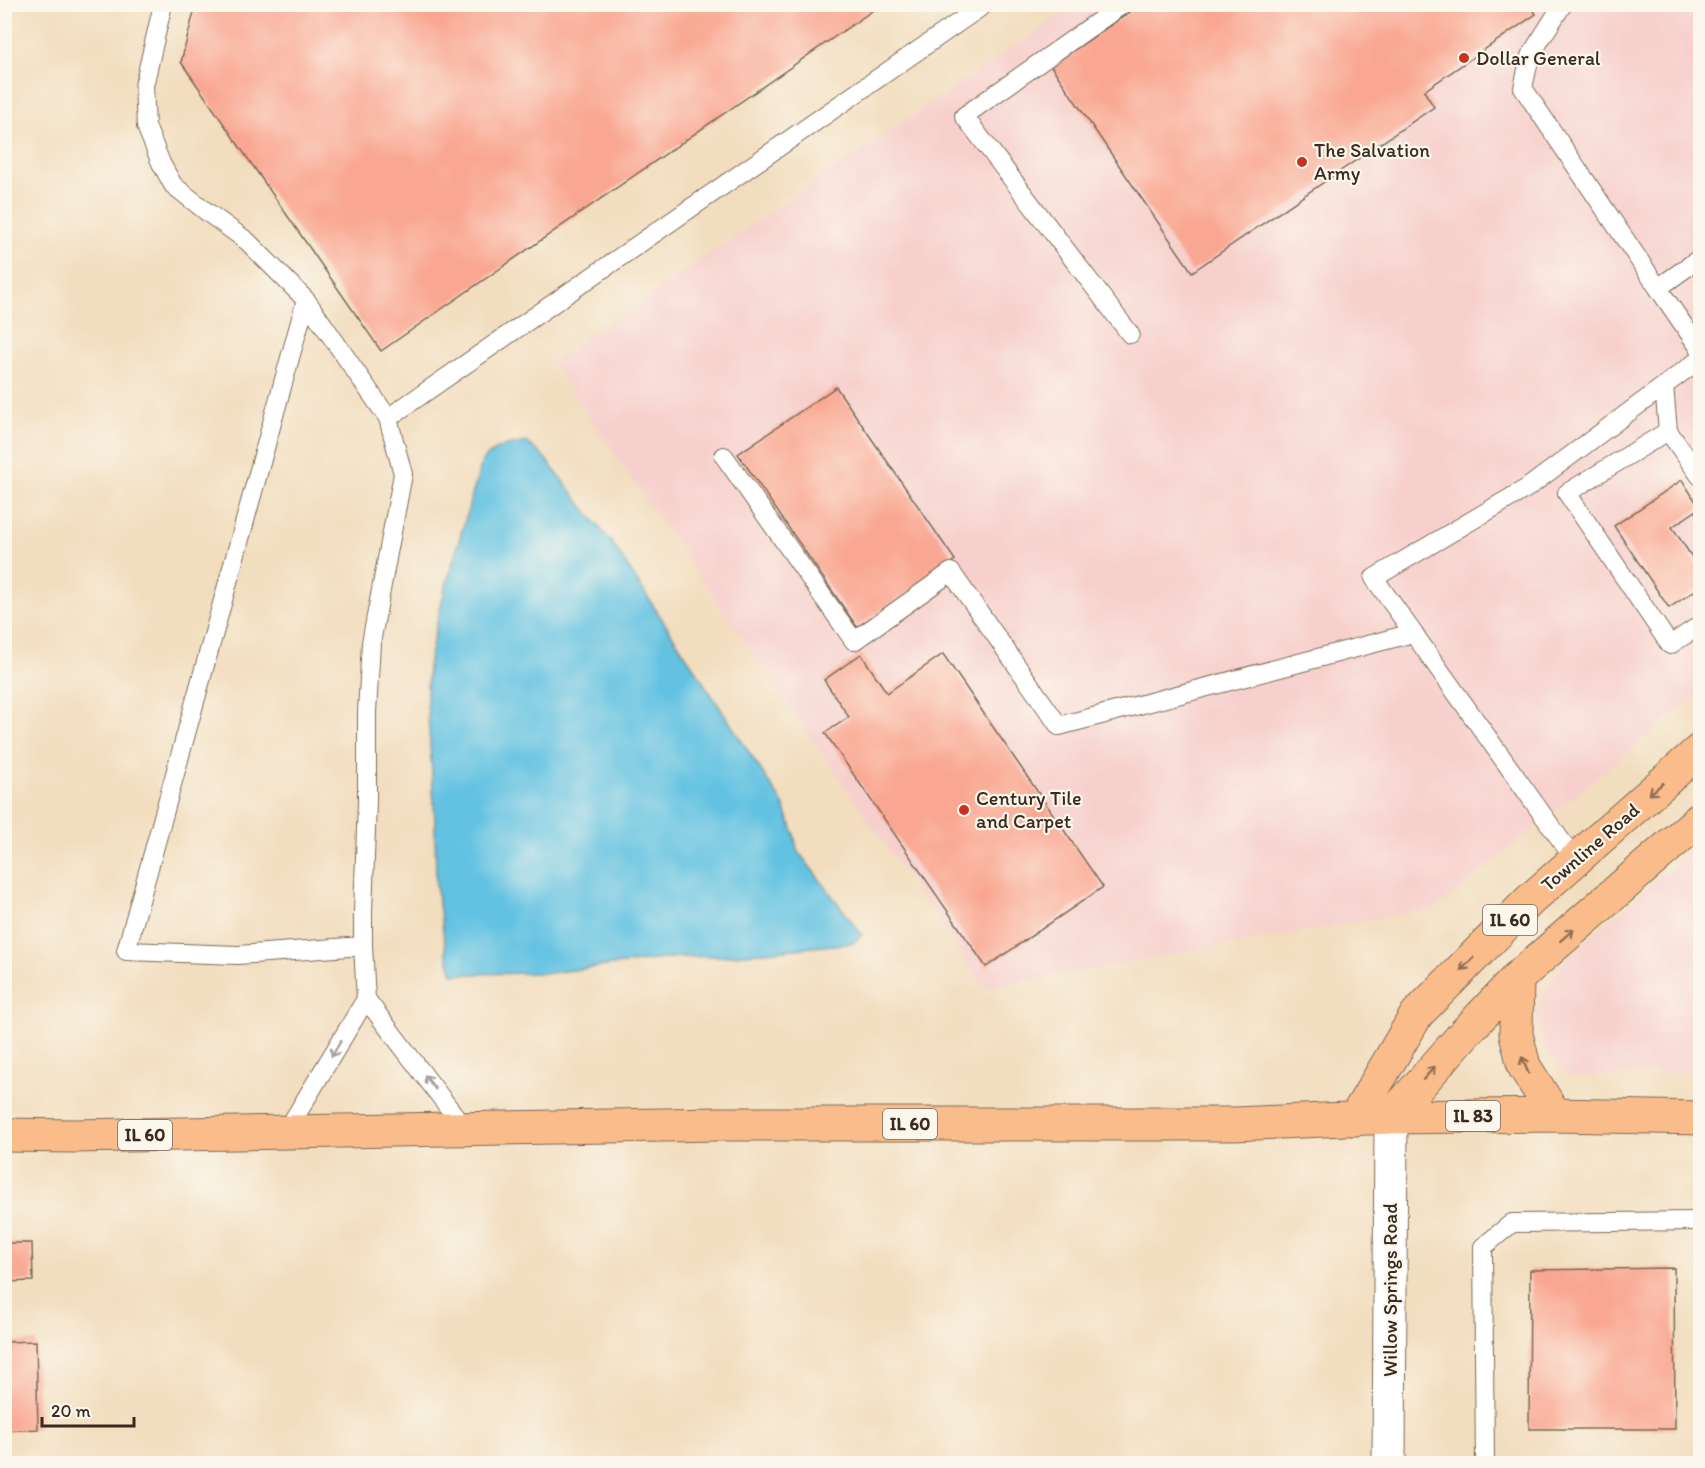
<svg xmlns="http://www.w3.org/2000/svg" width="1705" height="1468" viewBox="0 0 1705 1468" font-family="Itim,sans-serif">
<rect width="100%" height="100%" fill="#fbf7ec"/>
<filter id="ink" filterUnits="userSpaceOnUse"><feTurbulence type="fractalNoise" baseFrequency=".0167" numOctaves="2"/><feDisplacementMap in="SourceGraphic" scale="12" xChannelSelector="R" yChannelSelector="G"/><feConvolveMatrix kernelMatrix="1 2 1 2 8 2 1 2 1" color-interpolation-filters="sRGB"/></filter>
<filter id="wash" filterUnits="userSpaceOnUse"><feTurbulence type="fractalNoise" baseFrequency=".008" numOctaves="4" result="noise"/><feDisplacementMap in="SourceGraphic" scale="24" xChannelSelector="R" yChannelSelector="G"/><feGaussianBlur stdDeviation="1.35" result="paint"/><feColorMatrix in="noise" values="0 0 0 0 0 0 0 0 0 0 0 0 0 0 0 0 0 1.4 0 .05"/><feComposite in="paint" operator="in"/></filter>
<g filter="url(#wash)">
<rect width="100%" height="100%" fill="#f2ddbe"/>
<path fill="#f7d0cd" d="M1075,5H1700V693L1437,908L984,988L551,362Z
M1700,842V1073L1630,1074L1571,1077L1547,1055L1535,1010L1566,958Z"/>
<path fill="#64c2e2" stroke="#507680" stroke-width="1.5" d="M526,442L544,457L614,546L783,804L794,834L797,850L862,935L853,943L725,956L679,957L548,973L453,974L446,951L436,884L435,820L427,700L428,666L441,604L482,461L498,448Z"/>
<g id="blocks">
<path fill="#f9a792" d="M196,4H882L381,351L181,62Z
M1142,4H1530L1536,14L1424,91L1434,107L1192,272L1051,66Z
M836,387L955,560L857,627L738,454Z
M1682,480L1700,508L1672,527L1700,569V587L1669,608L1614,526Z
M861,654L887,693L943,654L1103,887L986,967L825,733L849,717L824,680Z
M4,1243H32L33,1281L4,1282Z
M1674,1268L1675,1429H1529L1530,1270Z
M36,1341L38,1429L4,1431V1342Z"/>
</g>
</g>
<g filter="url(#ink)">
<use href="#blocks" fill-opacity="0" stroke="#7b6956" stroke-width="1.5"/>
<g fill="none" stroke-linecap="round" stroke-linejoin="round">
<g stroke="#7b6956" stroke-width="20">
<path id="service" d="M163,4L144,86L146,126L161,163L173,185L207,212L247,241L306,300
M1123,4L964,116L1130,334
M1563,4L1530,56L1523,88L1658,288
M1700,258L1658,288L1700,349
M1664,386L1668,431
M724,456L854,641L951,572L1059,726L1413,633
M1700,476L1668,431L1567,493L1670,645L1700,625
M1575,860L1374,578L1527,488L1700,359
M363,946L238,955L126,951L306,300L388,418
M465,1129L366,999L363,946V912L367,802V712L371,643L403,474L388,418L985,4
M286,1132L366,999
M1485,1464L1483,1247L1512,1223L1700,1221"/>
</g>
<g stroke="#7b6956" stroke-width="35">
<path id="minor" d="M1389,1464L1391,1117"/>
</g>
<g stroke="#7b6956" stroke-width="35">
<path id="primary" d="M1517,978L1516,1034L1524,1066L1555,1115
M1391,1117L1464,1034L1517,978L1700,819
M1355,1119L1417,1014L1530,900L1700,750
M4,1135L74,1136L717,1124H1235L1391,1117L1555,1115L1700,1118"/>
</g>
<use href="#service" stroke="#fff" stroke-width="18"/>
<use href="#minor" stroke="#fff" stroke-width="33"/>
<use href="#primary" stroke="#fabc8b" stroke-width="33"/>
</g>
<defs><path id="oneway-shaft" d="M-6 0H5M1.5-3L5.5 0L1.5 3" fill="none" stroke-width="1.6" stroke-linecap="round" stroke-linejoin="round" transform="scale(1.5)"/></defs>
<g stroke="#916c4f">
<use href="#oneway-shaft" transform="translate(1656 789) rotate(139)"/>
<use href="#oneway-shaft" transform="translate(1567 935) rotate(-41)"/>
<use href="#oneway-shaft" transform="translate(1467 964) rotate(135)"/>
<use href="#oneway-shaft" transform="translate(1525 1065) rotate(-112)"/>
<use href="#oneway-shaft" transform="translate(1429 1073) rotate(-49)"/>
</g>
<g stroke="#a79f9a">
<use href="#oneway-shaft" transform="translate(336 1049) rotate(121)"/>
<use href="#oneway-shaft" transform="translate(430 1082) rotate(-127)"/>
</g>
</g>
<g fill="#c8321e" stroke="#fbf7ec" stroke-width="2">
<circle cx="1464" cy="58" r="6"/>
<circle cx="1302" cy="162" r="6"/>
<circle cx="964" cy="810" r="6"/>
</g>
<g text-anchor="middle" stroke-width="4.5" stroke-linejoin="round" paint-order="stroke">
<g fill="#fbf7ec" stroke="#75685c" stroke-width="1.5">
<rect x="1483" y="905" width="54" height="30" rx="4.5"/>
<rect x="1446" y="1101" width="54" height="30" rx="4.5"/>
<rect x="883" y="1109" width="54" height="30" rx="4.5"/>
<rect x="118" y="1120" width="54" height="30" rx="4.5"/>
</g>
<g font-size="18" font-weight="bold" fill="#3b2a1e">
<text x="1510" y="926">IL 60</text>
<text x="1473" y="1122">IL 83</text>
<text x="910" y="1130">IL 60</text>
<text x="145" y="1141">IL 60</text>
</g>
<g font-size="20" fill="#3b2a1e" stroke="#fbf7ec" text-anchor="start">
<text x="1476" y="65">Dollar General</text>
<text x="1314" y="157">The Salvation<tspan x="1314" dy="23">Army</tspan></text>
<text x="976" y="805">Century Tile<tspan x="976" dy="23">and Carpet</tspan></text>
</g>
<g font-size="20" fill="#3b2a1e" stroke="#fbf7ec">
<text transform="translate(1590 847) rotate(-41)" y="7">Townline Road</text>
<text transform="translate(1390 1290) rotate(-90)" y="7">Willow Springs Road</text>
</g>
</g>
<rect width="1705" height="1468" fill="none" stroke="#fbf7ec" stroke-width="24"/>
<path d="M42 1417v9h92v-9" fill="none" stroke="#3b2a1e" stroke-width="3"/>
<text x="51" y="1417" font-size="18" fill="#3b2a1e" stroke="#fbf7ec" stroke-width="4.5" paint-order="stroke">20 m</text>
</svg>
